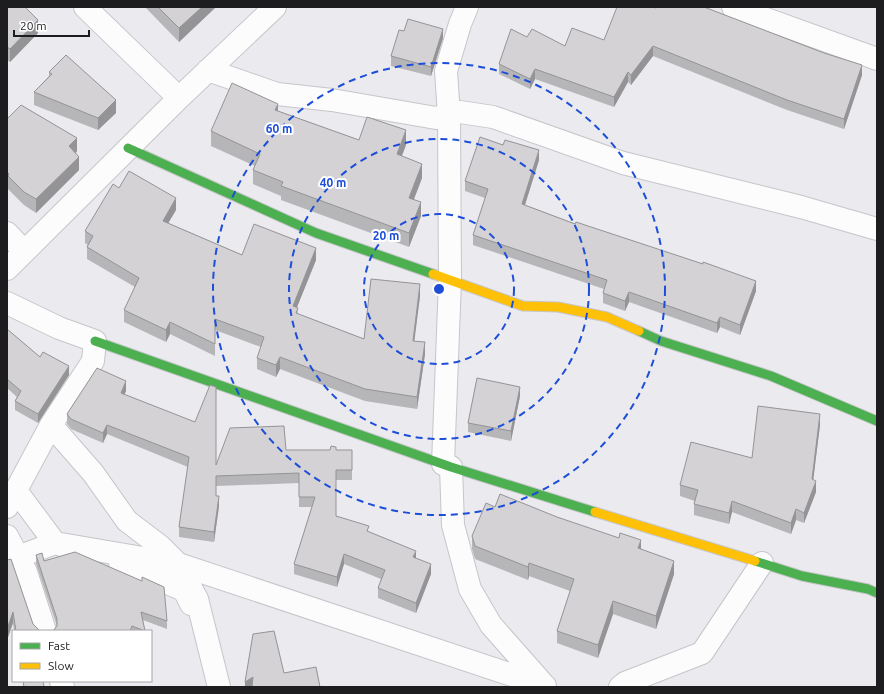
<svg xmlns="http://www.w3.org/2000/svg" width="884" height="694" viewBox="0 0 884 694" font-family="Ubuntu,sans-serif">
<rect width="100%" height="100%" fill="#eaeaef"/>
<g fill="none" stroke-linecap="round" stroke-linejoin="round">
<g stroke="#c6c6ca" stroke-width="24">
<path id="street" d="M85,7L179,98
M733,7L877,59
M208,70L277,94L332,100L436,118L460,112L493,117L623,163L801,207L877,229
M7,233L24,251
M7,269L179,98L275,7
M7,303L59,328L95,341L93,361L51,425L7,507
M51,425L93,473L127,521L160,546L178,564L197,599L219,687
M443,464L450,280L449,116L446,71L460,24L467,7
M451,467L453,525L470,589L491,625L544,685
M17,492L55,543L68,547
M7,536L26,572L45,631
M18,557L55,543L178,564L545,686
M120,563L184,590L191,604
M61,681L63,687
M620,687L625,683L702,653L762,563"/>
</g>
<g stroke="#c6c6ca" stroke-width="11">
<path id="fast" d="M128,148L316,233L433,274
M639,331L661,341L771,376L877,421
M95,341L451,467L595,512
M755,561L802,576L868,589L877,593"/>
</g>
<g stroke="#c6c6ca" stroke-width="11">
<path id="slow" d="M433,274L523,306L558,307L607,317L639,331
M595,512L755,561"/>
</g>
<use href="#street" stroke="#fcfcfd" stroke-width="22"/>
<use href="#fast" stroke="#4caf50" stroke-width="9"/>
<use href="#slow" stroke="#ffc107" stroke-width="9"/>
</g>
<path fill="#b6b5b7" d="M7,7L38,33L10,62L7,60Z
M145,7H216L179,42Z
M404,31L443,38L431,76L391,66V56Z
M527,37L565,46L604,40L862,75L844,129L787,110L653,56L631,85L628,82L614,107L535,79L530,89L499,74V64Z
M49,72L116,113L98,130L34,105V92L49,76Z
M278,111L359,140L406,145L401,156L422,178L414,199L421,216L409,247L281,200V196L253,184V170L255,166L211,146V131Z
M7,119L77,151L76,153L79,170L36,213L24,205L8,189V186L7,185Z
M503,145L539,160L525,205L756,291L740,335L720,327L717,333L629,302L625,311L603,303V293L604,289L473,245V235L485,198L465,191V181Z
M176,210L168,223L242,255L316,260L297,307L298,314L364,339L420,296L414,341L425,354L417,409L365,401L280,369L276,377L257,369V358L261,347L215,330V356L170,334L166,342L124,322V310L135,287L87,259V247L88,245L85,243V231Z
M7,329L40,357L69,375L38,423L15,410V401L17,397L7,388Z
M126,391L124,394L216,465L286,450H352V480H336V516L369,532L416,559L431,574L416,613L378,598V588L381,579L344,564L337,587L294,574V564L312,507H299V483L216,486V496L219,506L214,542L179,537V527L188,467L107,434L103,443L71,429L67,424V414Z
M520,396L511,441L468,432V423Z
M820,425L813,480L816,492L804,523L796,520L791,534L732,512L729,524L694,515V504L695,501L680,496V485L752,458Z
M495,507L557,517L641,549L674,574L656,629L613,614L598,658L557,643V631L570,591L529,576L528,580L475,559L472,549V536Z
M36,555L44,561L167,621V629L143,620L145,631H53L57,626L36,564Z
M7,560L33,624L40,631H14L13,623L7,640Z"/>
<path fill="#949395" d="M202,7H216L179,42V28Z
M38,20V33L10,62V49Z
M443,29V38L431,76V67Z
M653,46V56L631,85V75Z
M862,65V75L844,129V119Z
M535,69V79L530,89V79Z
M628,72V82L614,107V97Z
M116,100V113L98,130V118Z
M278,104V118L275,110Z
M406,130V145L397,169V154Z
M77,138V151L69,160V146Z
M539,150V160L522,214V204Z
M79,157V170L36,213V199Z
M422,164V178L409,212V198Z
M176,198V210L163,232V221Z
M421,202V216L409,247V233Z
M316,248V260L293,317V306Z
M756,281V291L740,335V325Z
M420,284V296L413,352V341Z
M629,292V302L625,311V301Z
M720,317V327L717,333V323Z
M170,322V334L166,342V330Z
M425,342V354L417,409V397Z
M280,357V369L276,377V365Z
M69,366V375L38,423V414Z
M126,381V391L121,403V393Z
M520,387V396L511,441V431Z
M820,414V425L812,490V479Z
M107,425V434L103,443V433Z
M816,481V492L804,523V513Z
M219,496V506L214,542V532Z
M732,501V512L729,524V513Z
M796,509V520L791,534V523Z
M641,540V553L638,548Z
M416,551V561L413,557Z
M344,554V564L337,587V577Z
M674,561V574L656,629V616Z
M529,563V576L528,580V567Z
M431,564V574L416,613V603Z
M613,601V614L598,658V645Z
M13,612V623L7,640V629Z
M253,677V687H245V682Z"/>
<path fill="#d4d2d5" stroke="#949395" d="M7,7H25L38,20L10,49L7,47Z
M158,7H202L179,28Z
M617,7H653L656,8L657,7H704L824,53L862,65L844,119L787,100L653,46L631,75L628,72L614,97L535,69L530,79L499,64L511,29L527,37L532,29L565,46L572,28L604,40Z
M408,19L443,29L431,67L391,56L399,30L404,31Z
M66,55L116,100L98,118L34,92L52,74L49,72Z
M232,83L278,104L275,110L359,140L367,117L406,130L397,154L422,164L409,198L421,202L409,233L281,186L283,182L253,170L260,154L211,131Z
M21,105L77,138L69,146L79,157L36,199L24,192L8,176L9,174L7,172V119Z
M480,137L503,145L505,140L539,150L522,204L575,224L576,222L703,264V262L756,281L740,325L720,317L717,323L629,292L625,301L603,293L607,280L473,235L488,189L465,181Z
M129,171L176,198L163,221L242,255L254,224L316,248L293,306L298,308L296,313L364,339L371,279L420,284L413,341L425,342L417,397L365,389L280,357L276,365L257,358L264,337L215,319V344L170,322L166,330L124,310L139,278L87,247L93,236L85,231L113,184L119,188Z
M7,329L40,357L43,352L69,366L38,414L15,401L21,391L7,379Z
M97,368L126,381L121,393L195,422L210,385L216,387V465L230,428L284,426L286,450H330L331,446L336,447V450H352V470H336V516L369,526L367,531L416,551L413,557L431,564L416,603L378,588L385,570L344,554L337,577L294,564L315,497H299V473L216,476V496H219L214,532L179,527L189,457L107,425L103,433L71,419L67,414Z
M477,378L520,387L511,431L468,423Z
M758,406L820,414L812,479L816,481L804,513L796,509L791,523L732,501L729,513L694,504L698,490L680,485L691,442L752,458Z
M500,494L557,517L619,538L620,533L641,540L638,548L674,561L656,616L613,601L598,645L557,631L574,579L529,563L528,567L475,546L472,536L486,503L495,507Z
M75,552L142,581V577L164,587L167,621L141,612L145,631L132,626L130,631H53L57,626V619L36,555L42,553L44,561Z
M11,559L33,624L40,631H16L13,612L7,629V560Z
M274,631L284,673L316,667L320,687H252L253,677L245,682L253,634Z
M23,681H43L44,687H24Z"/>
<g fill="none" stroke="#1d4ed8" stroke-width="2" stroke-dasharray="7 5">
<circle cx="439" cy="289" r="75"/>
<circle cx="439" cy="289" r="150"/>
<circle cx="439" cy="289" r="226"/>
</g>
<circle cx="439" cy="289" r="6" fill="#1d4ed8" stroke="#fff" stroke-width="2"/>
<g font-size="12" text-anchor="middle" font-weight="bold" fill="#1d4ed8" stroke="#fff" stroke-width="4" stroke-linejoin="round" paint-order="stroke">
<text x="279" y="133">60 m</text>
<text x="333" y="187">40 m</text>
<text x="386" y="240">20 m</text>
</g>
<rect width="884" height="694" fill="none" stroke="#1d1d20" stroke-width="16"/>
<rect x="12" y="630" width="140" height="52" fill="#ffffff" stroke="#a5a5a6"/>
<rect x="20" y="643" width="20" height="6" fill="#4caf50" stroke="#a5a5a6"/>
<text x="48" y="650" font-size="12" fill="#1d1d20">Fast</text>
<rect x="20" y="663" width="20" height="6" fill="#ffc107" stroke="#a5a5a6"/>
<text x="48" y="670" font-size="12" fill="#1d1d20">Slow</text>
<path d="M14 30v6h75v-6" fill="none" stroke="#1d1d20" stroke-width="2"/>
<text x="20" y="30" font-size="12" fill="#1d1d20" stroke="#ffffff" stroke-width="3" paint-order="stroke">20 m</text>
</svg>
